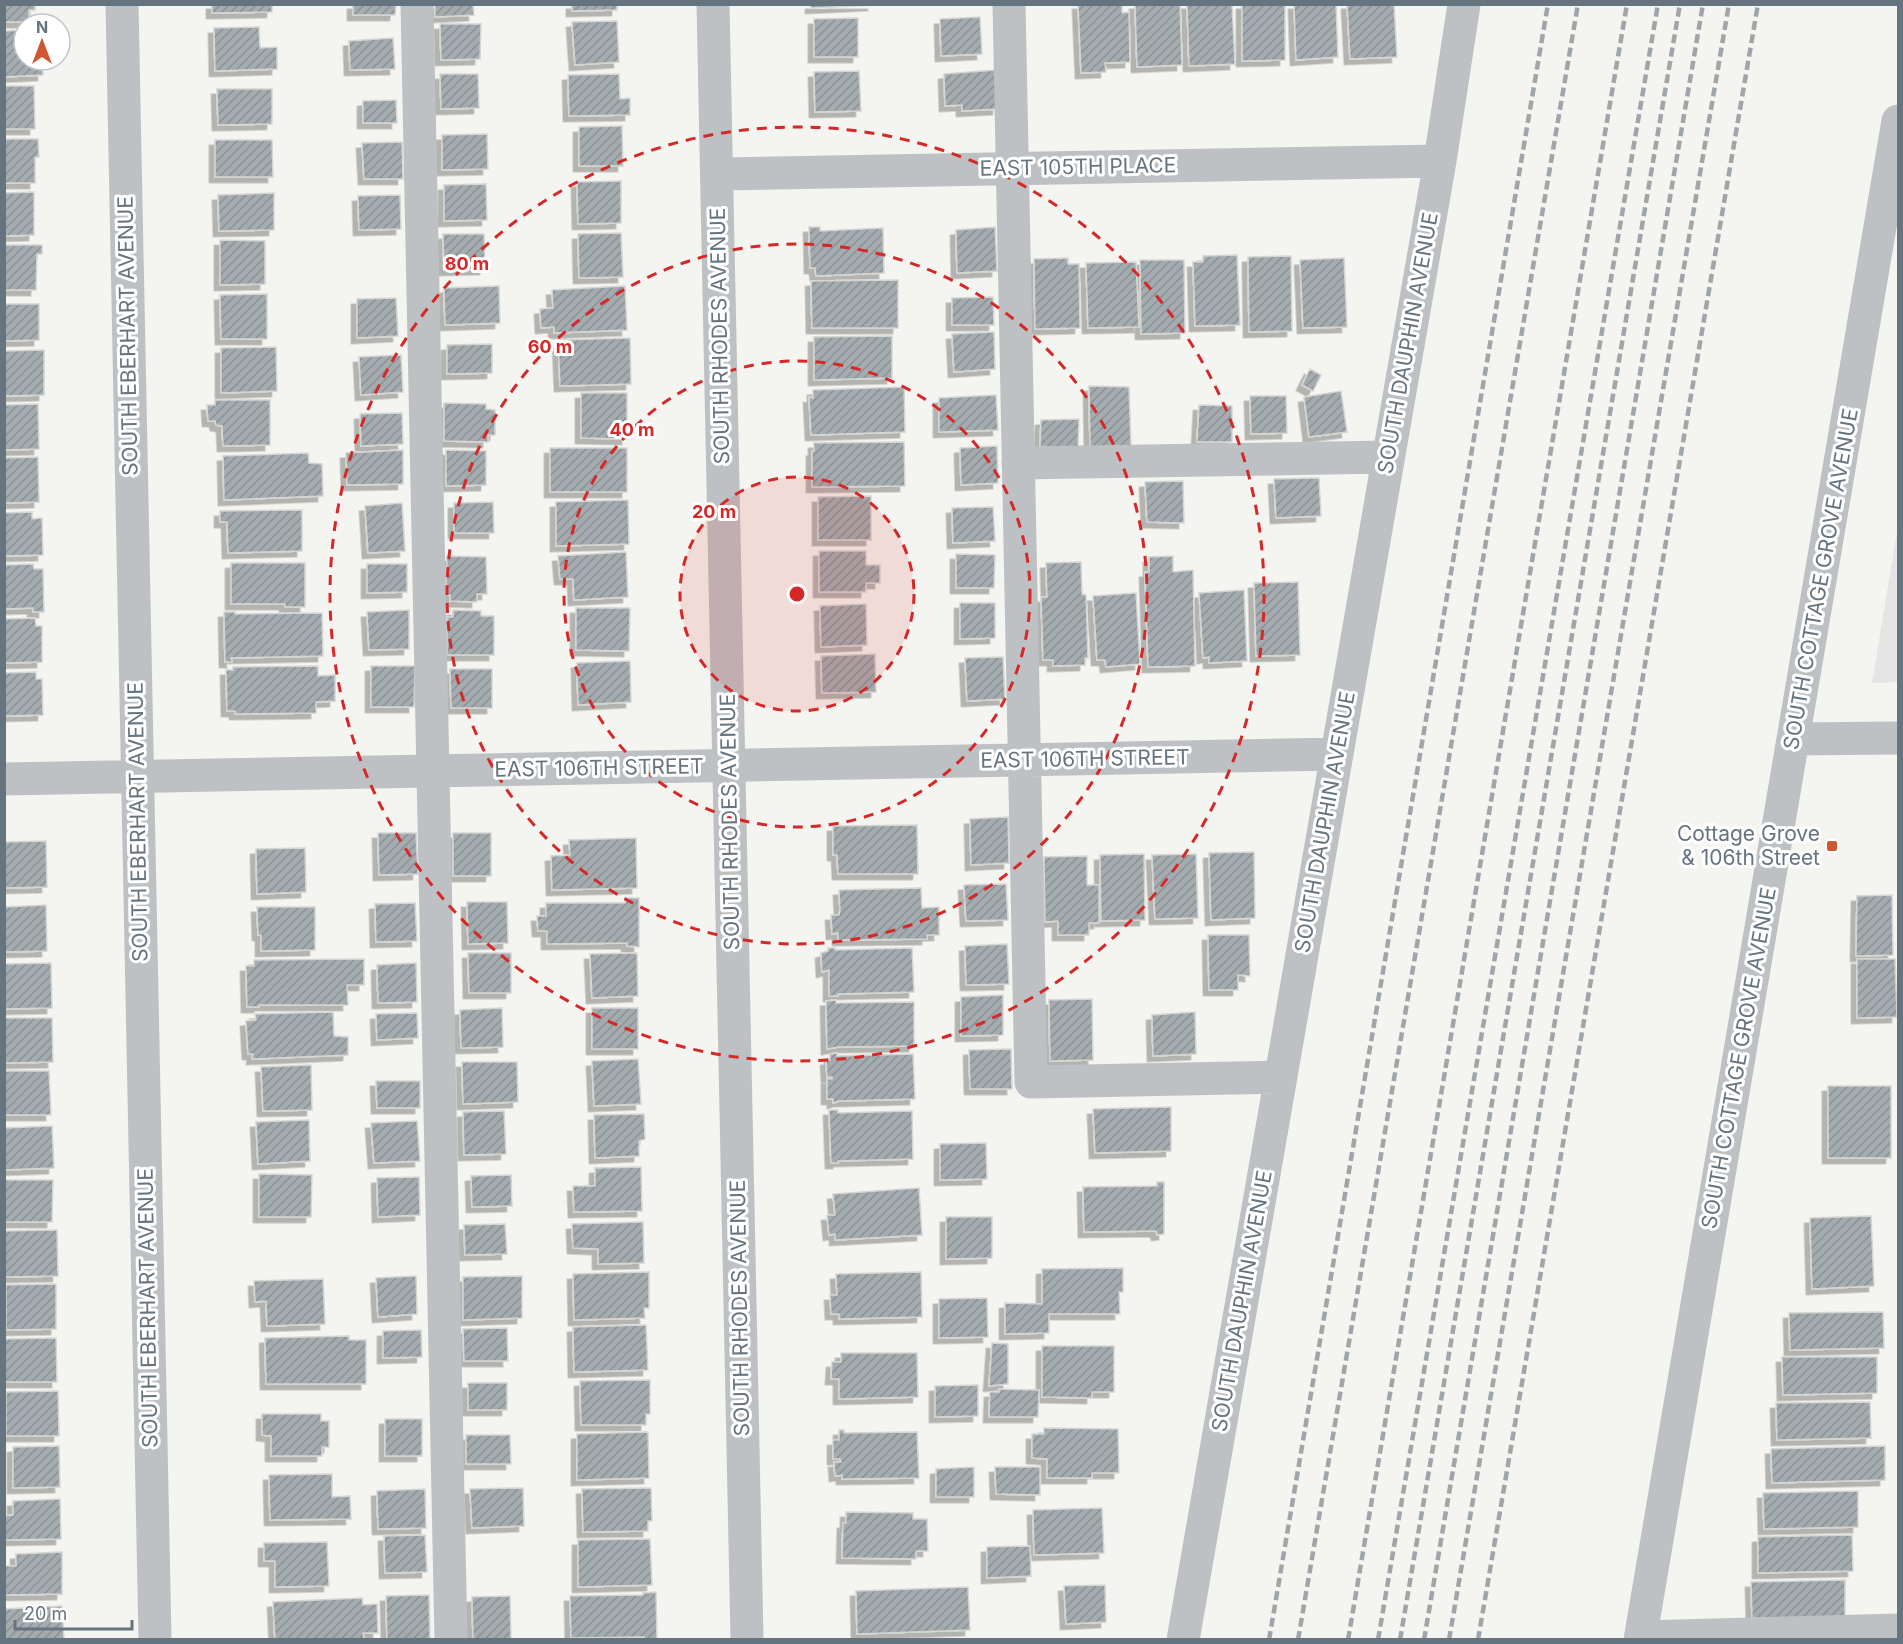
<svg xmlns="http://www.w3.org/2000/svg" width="1903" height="1644" viewBox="0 0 1903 1644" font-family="Inter,sans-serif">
<defs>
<pattern id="building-hatch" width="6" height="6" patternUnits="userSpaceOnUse" patternTransform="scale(1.5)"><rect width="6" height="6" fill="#a4acb0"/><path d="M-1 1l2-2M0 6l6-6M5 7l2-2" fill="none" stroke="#899194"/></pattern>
<filter id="shadow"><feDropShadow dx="-5.5" dy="5.5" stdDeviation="0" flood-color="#0004"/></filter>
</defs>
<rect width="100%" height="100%" fill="#f4f4f0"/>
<path fill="#e4e5e4" d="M1898,526V682L1872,683Z"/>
<path fill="url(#building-hatch)" stroke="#d5d5d3" stroke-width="1.5" filter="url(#shadow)" d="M4,4H35V10H29V22H4Z
M212,4H272V12L212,13Z
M353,4H396L395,15H353Z
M435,4H473L474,15L435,17Z
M572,4H617V10L572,11Z
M811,4H873V5L811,8Z
M1078,4H1122V13L1129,12L1130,62L1105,63L1106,72L1081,73Z
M1135,4H1180L1182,65L1137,67Z
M1187,4H1232L1235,64L1189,66Z
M1242,4H1285V60L1242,61Z
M1294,4H1336L1338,57L1296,60Z
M1347,4H1394L1397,57L1350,59Z
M980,17L982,54L941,56L940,19Z
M858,18V57H814V19Z
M617,21L619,62L575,65L572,22Z
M440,24H481L480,59L441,60Z
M259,27L260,48L277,47V69L215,71L214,28Z
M24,30V60H30L31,62L42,61L43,75L4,77V31Z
M393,38L395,69L350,70L349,41Z
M996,70L998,109L962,111V105L945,106L944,74Z
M859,71L861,111L815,112L814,72Z
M440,74H478L479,108L441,109Z
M619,74L620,99L630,98V115L569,116L568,75Z
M4,86H34L35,129H4Z
M217,89H272V124L218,125Z
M396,100L397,123H363V101Z
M622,126L623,166H579V127Z
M487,134L488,169L442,170V135Z
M4,139H38L39,157H35V183H4Z
M215,140H272L273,177H215Z
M402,142L403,179H364L362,143Z
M621,181V223L578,224L577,182Z
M486,184L487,220L444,221V185Z
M34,192V235L4,236V193Z
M274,193V230L219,231L218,195Z
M400,195L401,229L359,230L358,196Z
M809,227H820V231L883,228L884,273L816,276L815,268H810Z
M995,227L997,271L957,273L956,230Z
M621,233L623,277L579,278L578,234Z
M443,234H484L485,269L444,270Z
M220,240L265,241V284L220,285Z
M4,245H42V254H37L36,290H4Z
M1237,255L1240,325L1195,326L1193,262H1203V256Z
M1291,256L1292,331L1249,332L1248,257Z
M1068,258V264H1079L1080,328L1035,329L1034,259Z
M1344,258L1347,327L1303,328L1300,260Z
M1140,260H1184L1185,333L1141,334Z
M1136,262L1139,327L1088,328L1086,263Z
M898,280V328H812L811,281Z
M499,286L500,323L445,325L444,288Z
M625,286L627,330L554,333V327L541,328L540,309L553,308L552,290Z
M267,294V339H221L220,295Z
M993,297L994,325H952V298Z
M396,298L398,336L357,338V299Z
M4,304H39V340L4,341Z
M994,332L995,369L954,372L952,334Z
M892,336V378L814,380V337Z
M630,338L631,384L560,386L558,340Z
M492,344V373L447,374V345Z
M276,347L277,391L221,393V348Z
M44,350V395L4,396V351Z
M401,355L403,392L361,395L359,357Z
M1310,369L1321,375L1313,391L1302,385Z
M1089,386L1129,387L1131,447H1090Z
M904,387L905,432L811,435L809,397L813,398V390Z
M1341,391L1347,432L1309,437L1304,397Z
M581,393H627V439L581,438Z
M996,395L998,430L939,432V398Z
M1286,396L1287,433L1251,434L1250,396Z
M215,400H270V445L223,446L222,426L216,425L215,421H208L207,405H215Z
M444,403L486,404V409L495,410V435H488V442L444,441Z
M38,404L39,449L4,450V405Z
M1199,405L1232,406V442H1197Z
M402,413L403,444L361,446L360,414Z
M1079,419L1078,447H1040L1041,420Z
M904,442L905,486L812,487V451H814V443Z
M997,446L998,483L961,485L960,448Z
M550,448H627V492H550Z
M403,450V484L347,485L346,453Z
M446,450L486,451V485L446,486Z
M308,453L309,463L322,464L323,496L224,500L223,456Z
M38,457L39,502L4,503V458Z
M1319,478L1321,516L1276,518L1274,479Z
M1183,481L1184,523L1147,522L1145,482Z
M871,496V540H818V497Z
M628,500L629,544L556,546V502Z
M493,502L494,533H454V503Z
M402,503L405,551L368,553L365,506Z
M993,507L995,541L953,543L952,508Z
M302,510V551L228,553L227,522H220V511Z
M32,512V519L42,518L43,555L4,556V513Z
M819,551H866V565H880V583H866V592H819Z
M626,552L628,597L574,600L573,579H560L558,556Z
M956,554L995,555L994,588H956Z
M447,556L486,557L487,594H477V602L450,601V595L446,594Z
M1173,556V572L1193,570L1195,666L1148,667L1145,572H1149V557Z
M1081,562L1082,594L1086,595L1088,658H1085V665L1053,666V660H1043L1041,597H1047L1046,563Z
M231,563H305V607H285V604H231Z
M33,564L34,569H43L44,612H33V608L4,609V565Z
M367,564H407V592L367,593Z
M1298,582L1300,655L1256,656L1254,583Z
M1244,590L1247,661L1209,663V657L1203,658L1199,593Z
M1136,593L1140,664L1106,667L1105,660H1097L1093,596Z
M960,603H995V638L960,639Z
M866,604L867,645L821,647L820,606Z
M576,608H630L629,651L576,650Z
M409,610V649L369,650L367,612Z
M453,610L481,611V616H494V655H447V617H453Z
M224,612H235V614L322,613L323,656L231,658L232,662H225Z
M35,618L36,626H42V662L4,663V619Z
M875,654L876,692L822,693L821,656Z
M1003,657L1005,699L967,701L965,658Z
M630,661L631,702L578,705L577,663Z
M318,666V676L335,675V701L316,702V713L235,714V711H227L226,670H233V667Z
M371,666H415L414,707H371Z
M450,669H492V708H451Z
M36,672V679H42L43,715L4,716V673Z
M1008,817L1009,863L971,865L970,819Z
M917,825L918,874H838L837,855H833V826Z
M378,833H416L418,874L379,875Z
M453,833H491V876H453Z
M636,838L637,888L552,890L551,856L570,855L569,840Z
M46,841L47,887L4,888V842Z
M305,848L306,892L257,894L256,849Z
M1254,852L1255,918L1211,920L1209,853Z
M1144,854L1145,920L1101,921L1100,855Z
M1196,854L1198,918L1155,919L1152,855Z
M1087,856V885H1099V923H1089V935H1058V921L1045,922L1044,857Z
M1006,884L1008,920L966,921L964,885Z
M921,888L922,908L939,907V935H927V939L838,940V933L832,934L831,915H839L840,910L839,890Z
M1892,895L1893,955L1856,956L1857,896Z
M625,898H639V947L627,946V943L547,944V931H538L537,916H546V903H625Z
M467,902H507L508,943L468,944Z
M415,903L417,941L376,942L375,904Z
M46,905L47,951L4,952V907Z
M257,907H315V950L261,951V935H258Z
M1208,935H1249L1250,976L1238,975V990H1209Z
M1007,944L1009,984L966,985L965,946Z
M828,948H835V950L912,948L914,992L838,994V996H829V970L822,972L821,953L828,951Z
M468,953H511V993H469Z
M637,953L638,996L592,998L590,954Z
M364,959V985H347L348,1005H259V1007H247L246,966H254V960Z
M1857,959H1895L1897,1017L1857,1018Z
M51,963L52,1008L4,1009V964Z
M416,963L417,1002L378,1003L377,965Z
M1003,995V1035L961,1036V997Z
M1092,999L1093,1060L1050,1061L1049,1000Z
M836,1000V1003L914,1002V1046L838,1047L827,1049L826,1001Z
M502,1008L503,1047L461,1048L460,1010Z
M592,1008H638V1049H592Z
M333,1012L334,1036L348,1037V1055L252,1059L253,1054H248L246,1021L256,1020L255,1014Z
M1195,1012L1196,1054L1153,1056L1152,1015Z
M417,1013L418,1038L377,1040L376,1014Z
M4,1018H52L53,1062L4,1063Z
M1011,1049L1012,1089H970L969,1050Z
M837,1053V1056L913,1054L915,1099L839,1101L833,1103V1099H827V1079H832V1077H827L826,1060H830V1054Z
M638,1059L641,1104L594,1106L592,1061Z
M462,1062H517L518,1102L463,1104Z
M311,1065L312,1110L263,1111L261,1067Z
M4,1071H49L51,1115H4Z
M376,1081H420V1108H377Z
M1828,1086H1891V1158H1828Z
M1171,1107V1151L1095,1153L1093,1109Z
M829,1110H838V1113L912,1111L913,1159L838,1161V1163H831Z
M504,1111L506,1154L464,1155L463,1112Z
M644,1114L645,1139L639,1141V1156L595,1158L594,1115Z
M309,1120L310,1161L258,1164L256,1122Z
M417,1121L420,1161L374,1163L371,1123Z
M52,1126L54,1168L4,1170V1128Z
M986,1143L987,1179L940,1180V1144Z
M641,1167L642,1211L574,1212L573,1186H595V1168Z
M259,1174L312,1175L311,1217H259Z
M511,1175L512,1206L472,1207L471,1176Z
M419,1177L420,1215L378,1217L377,1178Z
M4,1180H53L52,1222H4Z
M1157,1182H1164V1234L1157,1235L1156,1231L1084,1232L1083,1187L1157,1186Z
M919,1188L922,1235L835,1240V1234L829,1235L827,1215H835L833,1194Z
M1871,1216L1874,1286L1812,1289L1810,1218Z
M946,1217H992V1258L946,1259Z
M643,1222L644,1263L598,1264V1249L573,1248L572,1224Z
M505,1224L507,1254L465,1255L464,1225Z
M57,1230L58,1276L4,1277V1231Z
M1123,1268V1292H1119L1120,1314H1049V1333L1005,1334V1303L1042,1304V1269Z
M649,1272V1308H644L645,1318L574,1320L573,1274Z
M921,1272L922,1317L839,1319V1314H831L830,1295H837L836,1274Z
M416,1276L417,1314L378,1317L376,1278Z
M522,1276V1318L463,1320V1277Z
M323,1279L325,1324L267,1326L266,1301L255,1302L254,1281Z
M56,1284V1329L6,1330V1285Z
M987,1298L988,1337L939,1338V1299Z
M1883,1312L1884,1348L1790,1350L1789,1313Z
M646,1325L648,1370L574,1372L573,1327Z
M507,1328L508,1361H464L463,1329Z
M421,1330L422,1357L383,1358V1331Z
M349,1336V1340H366V1384H266L265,1338Z
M56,1338L57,1382H4V1339Z
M992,1343L1008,1344V1384L989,1386Z
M1042,1346H1114V1392H1092V1398L1042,1397Z
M841,1353H917L918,1397L839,1399V1379H831L832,1362H841Z
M1782,1357H1877V1393L1783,1395Z
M650,1380V1414H646V1425H581L580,1381Z
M468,1383H507V1410H468Z
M978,1385V1416L935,1417V1386Z
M999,1389L1039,1390L1038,1417H989L990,1392H999Z
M58,1391L59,1436H6V1392Z
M1870,1402L1871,1438L1777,1440L1776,1403Z
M262,1414H321V1421H329V1447H322V1456H271V1436L262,1435Z
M385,1419H422V1456H385Z
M1044,1428L1118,1429L1119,1473H1092V1478H1047V1459L1032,1458V1434H1044Z
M839,1430H844V1433L917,1432L919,1478L842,1479V1475L835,1476L834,1462H841L840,1459H833V1440H839Z
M648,1432L649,1478L577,1480V1434Z
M466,1435H510L511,1464H466Z
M59,1446L60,1487L13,1488V1447Z
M1885,1446V1480L1772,1483L1771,1449Z
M974,1467V1497H936V1469Z
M995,1467H1040V1495L996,1494Z
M332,1474V1497L350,1496L351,1519L270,1520L269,1475Z
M523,1488L524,1526L472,1528L470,1489Z
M651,1488L652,1521H648V1531L583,1532L582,1489Z
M425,1489L426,1528L378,1529L377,1491Z
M1858,1491V1527L1764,1529L1763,1493Z
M60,1499L61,1539L4,1540V1516L13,1515V1501Z
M1102,1508L1104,1553L1034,1555L1033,1510Z
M846,1512L913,1513V1519H927L928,1551H916V1559L842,1558L843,1523H846Z
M425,1535L427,1572L385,1573L384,1536Z
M1852,1535L1853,1571L1758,1573V1537Z
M650,1539L652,1585L578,1587V1540Z
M327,1542L329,1586L275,1587V1561H264V1543Z
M1030,1546L1031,1576L987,1578V1547Z
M62,1552V1594L4,1595V1566H16V1554Z
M1845,1580V1617L1752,1618L1751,1582Z
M1105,1585L1106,1622L1066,1624L1064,1586Z
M968,1587L970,1630L857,1634L856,1591Z
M656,1592L657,1640H644V1637L571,1638L570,1596L643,1595V1593Z
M429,1595L430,1640H387L386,1596Z
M510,1596L511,1639H473L472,1597Z
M362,1598L363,1605L377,1604L378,1633H363L364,1640H275L273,1602Z
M62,1606L64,1640H4V1609Z"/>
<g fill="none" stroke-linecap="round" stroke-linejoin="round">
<path stroke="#bdc1c4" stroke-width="33" d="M122,4L155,1640
M417,4L451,1640
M713,4L747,1640
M1009,4L1031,1082L1281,1077
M717,174L1440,161
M1018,463L1388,457
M1794,739L1898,738
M4,779L1337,754
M1641,1637L1898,1630
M1183,1640L1440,161L1464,4
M1640,1640L1898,121"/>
<path stroke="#9fa5a9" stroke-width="4.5" stroke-dasharray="9 4.5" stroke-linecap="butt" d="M1269,1640L1548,4
M1298,1640L1578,4
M1348,1640L1627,4
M1378,1640L1658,4
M1400,1640L1680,4
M1424,1640L1703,4
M1449,1640L1729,4
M1478,1640L1758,4"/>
</g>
<circle cx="797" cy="594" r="117" fill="#d62828" fill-opacity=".12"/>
<g fill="none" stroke="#d62828" stroke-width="3" stroke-dasharray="10 8">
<circle cx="797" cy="594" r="117"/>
<circle cx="797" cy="594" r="233"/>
<circle cx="797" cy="594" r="350"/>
<circle cx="797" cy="594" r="467"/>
</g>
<rect fill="#d15733" stroke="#fff" stroke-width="2" x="1826" y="840" width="12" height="12" rx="3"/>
<g text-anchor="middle" stroke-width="6" stroke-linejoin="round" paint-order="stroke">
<g font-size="21" fill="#66747f" stroke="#fff">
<text transform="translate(1078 167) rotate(-1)" y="7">EAST 105TH PLACE</text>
<text transform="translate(128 336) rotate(-91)" y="7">SOUTH EBERHART AVENUE</text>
<text transform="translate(720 336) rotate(-91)" y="7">SOUTH RHODES AVENUE</text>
<text transform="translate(1408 343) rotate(-80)" y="7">SOUTH DAUPHIN AVENUE</text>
<text transform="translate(1821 579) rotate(-80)" y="7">SOUTH COTTAGE GROVE AVENUE</text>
<text transform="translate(1085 759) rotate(-1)" y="7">EAST 106TH STREET</text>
<text transform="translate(599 768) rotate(-1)" y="7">EAST 106TH STREET</text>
<text transform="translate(138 822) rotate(-91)" y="7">SOUTH EBERHART AVENUE</text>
<text transform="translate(730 822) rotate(-91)" y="7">SOUTH RHODES AVENUE</text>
<text transform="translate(1325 822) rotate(-80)" y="7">SOUTH DAUPHIN AVENUE</text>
<text transform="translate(1739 1058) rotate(-80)" y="7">SOUTH COTTAGE GROVE AVENUE</text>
<text transform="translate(1242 1301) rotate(-80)" y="7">SOUTH DAUPHIN AVENUE</text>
<text transform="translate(148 1308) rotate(-91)" y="7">SOUTH EBERHART AVENUE</text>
<text transform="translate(740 1308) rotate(-91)" y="7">SOUTH RHODES AVENUE</text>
</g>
<g font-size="21" fill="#66747f" stroke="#fff" text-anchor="end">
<text x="1820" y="841">Cottage Grove<tspan x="1820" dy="24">&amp; 106th Street</tspan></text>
</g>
</g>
<circle cx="797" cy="594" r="9" fill="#d62828" stroke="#fff" stroke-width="3"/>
<g font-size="18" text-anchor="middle" font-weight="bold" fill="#d62828" stroke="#fff" stroke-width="6" stroke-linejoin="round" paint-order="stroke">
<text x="467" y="270">80 m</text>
<text x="550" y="353">60 m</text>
<text x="632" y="436">40 m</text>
<text x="714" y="518">20 m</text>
</g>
<rect width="1903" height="1644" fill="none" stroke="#66747f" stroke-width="12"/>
<g transform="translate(42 42)"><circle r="28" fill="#ffffff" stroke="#c2c7cc" stroke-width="1.5"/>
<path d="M0-4.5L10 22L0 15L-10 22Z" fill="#d15733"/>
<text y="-9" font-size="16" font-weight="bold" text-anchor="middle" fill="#66747f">N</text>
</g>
<path d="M15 1620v9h117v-9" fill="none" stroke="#66747f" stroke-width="3"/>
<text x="24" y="1620" font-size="18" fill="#66747f" stroke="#ffffff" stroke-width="4.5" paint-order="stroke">20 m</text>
</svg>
